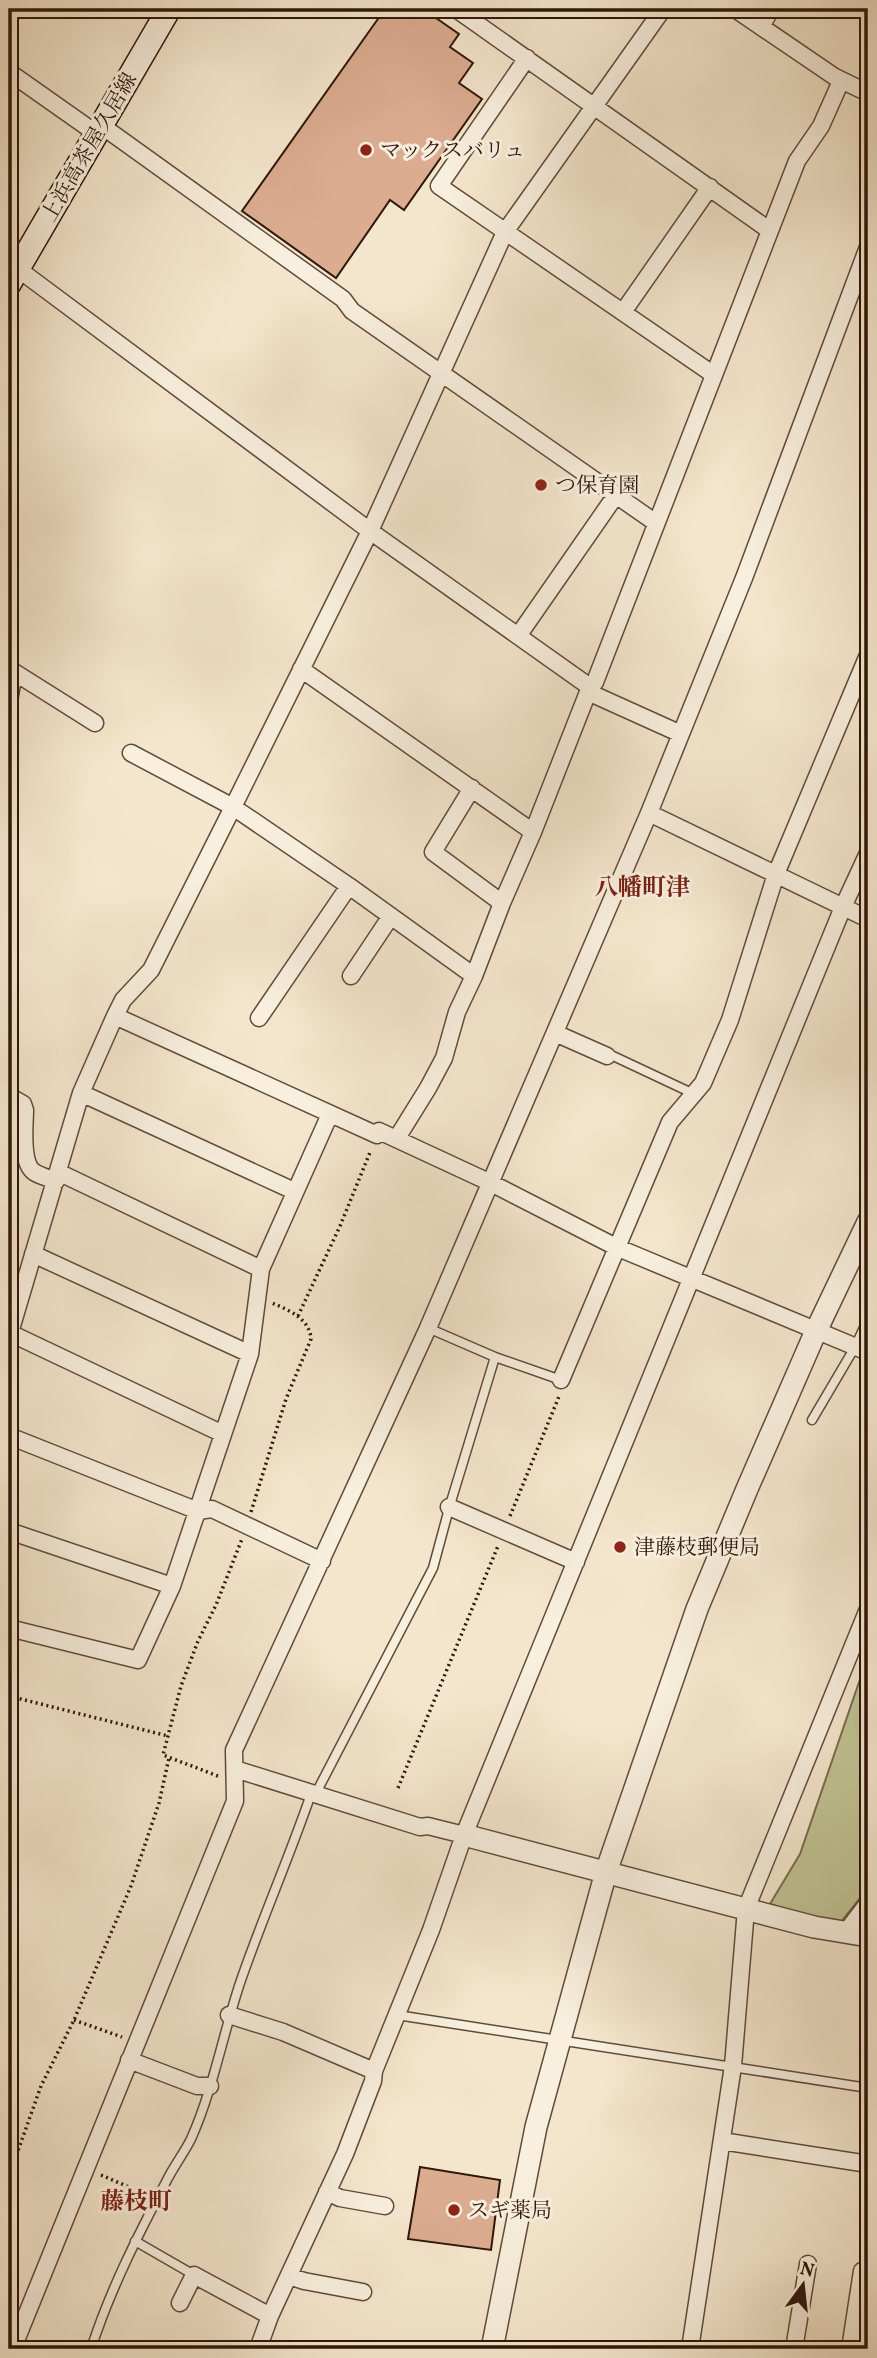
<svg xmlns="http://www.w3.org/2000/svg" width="877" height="2358" viewBox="0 0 877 2358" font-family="Vollkorn,'Noto Serif JP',serif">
<rect width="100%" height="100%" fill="#f4e6cd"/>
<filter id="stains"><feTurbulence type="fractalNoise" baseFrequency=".00286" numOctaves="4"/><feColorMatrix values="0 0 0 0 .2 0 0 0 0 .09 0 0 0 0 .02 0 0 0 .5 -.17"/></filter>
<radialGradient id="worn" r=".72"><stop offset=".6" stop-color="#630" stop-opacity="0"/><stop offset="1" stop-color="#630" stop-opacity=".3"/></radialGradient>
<path fill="#c1c394" stroke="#786d4f" stroke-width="2" d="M868,1656V1888L840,1923L815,1919L770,1904L800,1854Z"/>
<path fill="#dbac90" stroke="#2f170a" stroke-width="2" d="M385,9H423L459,34L450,47L473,63L459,83L482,99L404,210L390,200L336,278L242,211Z
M420,2167L500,2180L491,2250L408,2239Z"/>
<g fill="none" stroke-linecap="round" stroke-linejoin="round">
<g stroke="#604b3b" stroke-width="11">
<path id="service" d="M607,1056L611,1055L694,1094
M428,1328L495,1357L561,1380
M812,1420L855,1347L868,1319
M315,1795L433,1568L450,1505L495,1357
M397,2015L868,2088
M135,2241L194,2275
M91,2349C110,2290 138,2235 167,2180C174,2166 184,2153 191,2139C213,2090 223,2034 240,1983C262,1919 289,1858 311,1794"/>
</g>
<g stroke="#604b3b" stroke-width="19">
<path id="minor" d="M456,9L769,230
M735,9L835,77L868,93
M761,27L771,9
M527,58L439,186L714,375
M9,72L97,134
M102,126L343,299L352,311L656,523
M10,263L370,531L590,687L595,682L797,161L821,126L841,81
M623,312L710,187
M518,636L616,495
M9,669L14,672L9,701
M301,669L533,832
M14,672L95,723
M588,692L681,734
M131,753L233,807L349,886L474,976
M472,788L433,852L502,903
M649,813L868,919
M351,976L391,916
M115,1016L377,1135
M259,1018L349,886
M555,1033L607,1056
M81,1093L294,1191
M9,1096L23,1104L25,1110C25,1125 20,1162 34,1172C40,1176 49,1178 56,1181
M379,1131L491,1183L616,1247L868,1352
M397,1138L428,1088L444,1058L457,1012L474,976L502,903L533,832L590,687
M58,1172L261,1269
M33,1254L250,1354
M10,1333L223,1434
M9,1336L81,1093L115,1016L123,1000L151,970L233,807L370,531L505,232L663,9
M561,1380L670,1122L703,1083L730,1020L776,874L868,655
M9,1436L198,1511L212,1509L322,1561
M449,1507L576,1562
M9,1531L172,1586
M9,1628L138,1660L172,1586L250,1354L261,1269L330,1114
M235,1769L420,1827L428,1826L464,1835
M846,1932L868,1903
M229,2015L283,2032L374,2071
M129,2060L197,2086H210
M722,2141L868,2164
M327,2192L340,2198L385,2206
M289,2276L304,2281L363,2292
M180,2303L194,2275L270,2316
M9,2345L15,2343L235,1801L234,1750L428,1328L649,813L744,578L868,247
M258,2349L270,2316L345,2154L373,2081L374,2071L431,1930L464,1835L843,907L868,853
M690,2349L733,2066L746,1909L868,1609
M794,2349L808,2264
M850,2349L862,2271"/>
</g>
<g stroke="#604b3b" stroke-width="24">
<path id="tertiary" d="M464,1835L814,1927L868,1936
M492,2349L536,2127L606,1872L697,1609L747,1489L816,1331L868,1222"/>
</g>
<g stroke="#2f170a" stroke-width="26">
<path id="secondary" d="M9,284L169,9"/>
</g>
<path stroke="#2f170a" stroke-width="3.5" stroke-dasharray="2 3.5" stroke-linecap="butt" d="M298,1316L340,1226L371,1150
M251,1512L286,1399L311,1339C310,1319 289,1310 272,1303
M510,1516L560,1394
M9,1696L168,1736
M218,1776L163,1755L181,1686L198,1641L216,1605L242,1539
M398,1788L498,1546
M74,2020L122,2037
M101,2175L145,2194
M9,2176L41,2086L74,2020L131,1886L159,1803L169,1758"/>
<use href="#service" stroke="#f8efde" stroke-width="8"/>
<use href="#minor" stroke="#f8efde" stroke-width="16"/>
<use href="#tertiary" stroke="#f8efde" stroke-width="21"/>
<use href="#secondary" stroke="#f8efde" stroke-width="23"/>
</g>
<g fill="#8f2418" stroke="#f8efde" stroke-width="2.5">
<circle cx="366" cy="150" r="7"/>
<circle cx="541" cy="485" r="7"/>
<circle cx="620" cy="1547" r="7"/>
<circle cx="454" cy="2210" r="7"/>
</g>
<g text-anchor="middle" stroke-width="6" stroke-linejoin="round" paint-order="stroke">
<g font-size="21" fill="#2f170a" stroke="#f8efde">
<text transform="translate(89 147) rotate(-60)" y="7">上浜高茶屋久居線</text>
</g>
<g font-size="21" fill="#2f170a" stroke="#f8efde" text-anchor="start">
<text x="380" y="157">マックスバリュ</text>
<text x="555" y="492">つ保育園</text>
<text x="634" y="1554">津藤枝郵便局</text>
<text x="468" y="2217">スギ薬局</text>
</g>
<g font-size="24" font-weight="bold" fill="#7a1f14" stroke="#f8efde">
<text x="642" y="895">八幡町津</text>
<text x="136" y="2209">藤枝町</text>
</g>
</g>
<rect width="877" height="2358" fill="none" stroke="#f4e6cd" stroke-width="35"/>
<rect x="10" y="10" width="856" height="2337" fill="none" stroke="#2f170a" stroke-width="3.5"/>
<rect x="18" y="18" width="842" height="2323" fill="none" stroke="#2f170a" stroke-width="2"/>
<g transform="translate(803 2285) rotate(15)" stroke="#f8efde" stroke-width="5" paint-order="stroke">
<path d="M0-5L12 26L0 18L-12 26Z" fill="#2f170a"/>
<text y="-10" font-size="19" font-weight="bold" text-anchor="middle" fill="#2f170a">N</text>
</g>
<rect width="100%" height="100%" filter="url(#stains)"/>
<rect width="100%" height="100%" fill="url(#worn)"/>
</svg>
